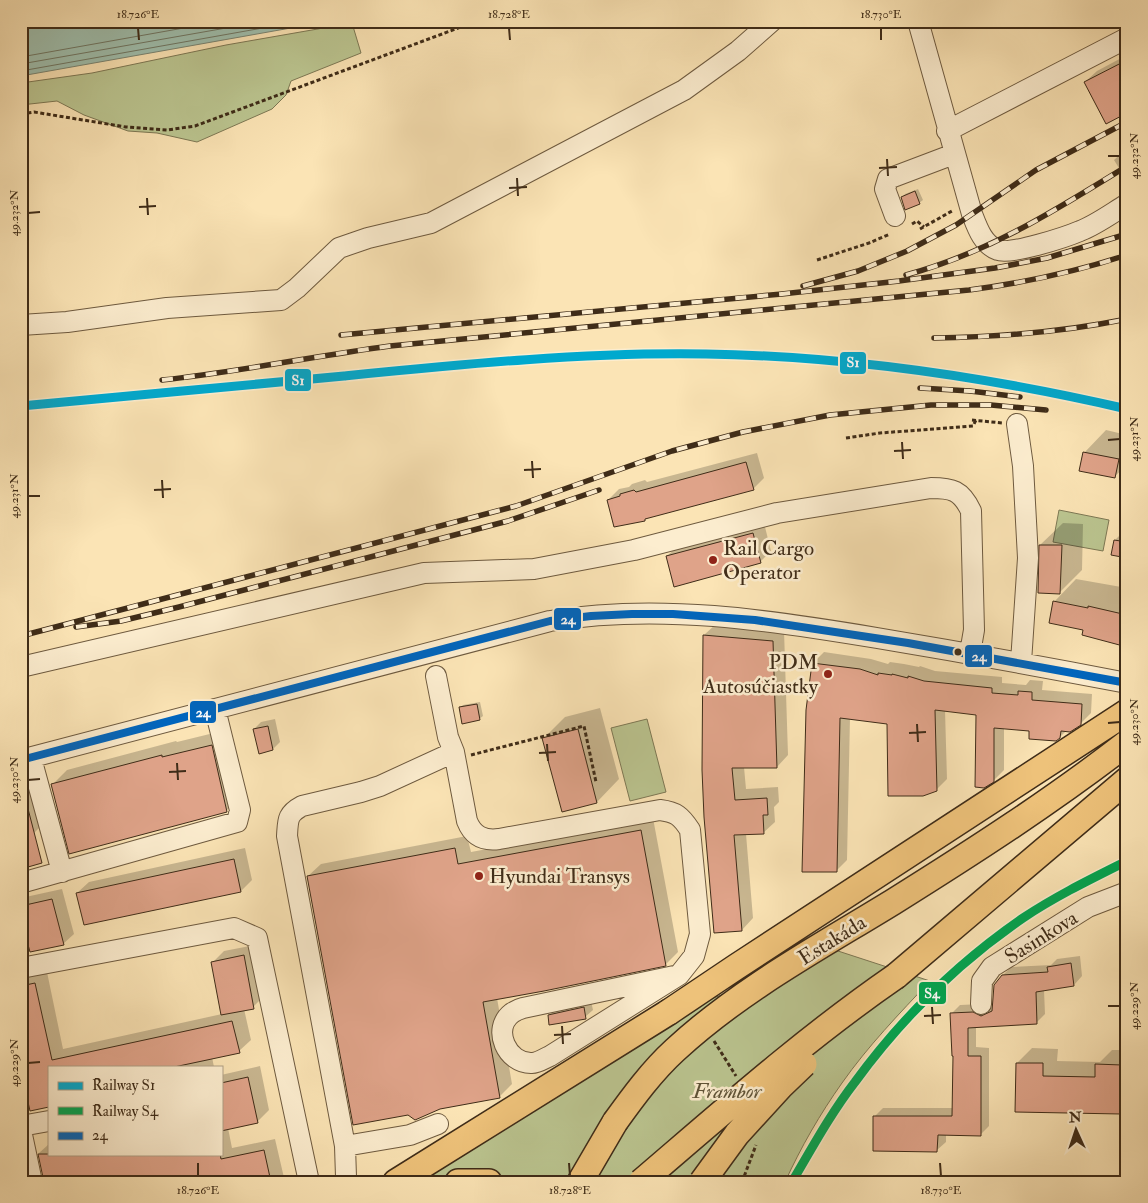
<svg xmlns="http://www.w3.org/2000/svg" width="1148" height="1203" viewBox="0 0 1148 1203" font-family="'IM FELL Double Pica',serif">
<rect width="100%" height="100%" fill="#fbe4b5"/>
<filter id="stains"><feTurbulence type="fractalNoise" baseFrequency=".004" numOctaves="4"/><feColorMatrix values="0 0 0 0 .2 0 0 0 0 .09 0 0 0 0 .02 0 0 0 .5 -.17"/></filter>
<radialGradient id="worn" r=".72"><stop offset=".6" stop-color="#630" stop-opacity="0"/><stop offset="1" stop-color="#630" stop-opacity=".3"/></radialGradient>
<path fill="#bbc590" stroke="#7d7854" d="M352,23L361,53L291,81L286,95L272,109L197,142L157,133L128,131L84,115L57,101L21,105V83L92,73L226,45Z
M1059,510L1109,520L1103,551L1053,542Z
M647,719L666,792L630,801L611,728Z
M838,951L930,981C899,1014 868,1046 842,1083C820,1114 801,1147 785,1182H411L687,1008Z"/>
<path fill="#9fbfae" stroke="#798472" d="M21,21H330L21,76Z"/>
<path fill="#0003" d="M1127,55V112L1085,82L1097,71Z
M1127,148V181L1114,160Z
M918,189L923,200L919,203L902,197L905,194Z
M1106,430L1127,435V465L1114,477L1084,453Z
M757,453L764,478L753,489L608,500L619,489L629,487L632,484L645,480L647,482Z
M764,523L771,551L760,562L667,556L679,545Z
M1063,523L1083,524L1082,570L1060,592L1040,545Z
M1127,528V557L1115,540Z
M1076,579L1127,588V645L1085,629L1054,602Z
M716,624L784,630L788,755L777,767H744L746,789L778,787L779,802L774,807L775,822L763,833L746,834L753,918L742,930L704,635Z
M824,652L871,659L888,664L890,662L904,664L919,667L920,666L935,671L1002,677V683L1026,685L1030,680L1043,681L1042,690L1092,694L1091,713L1080,724L1066,731L1059,738L1030,730L1004,728V770L993,781L977,714L945,710L947,779L936,790L888,723L850,718L847,860L836,871L807,710L813,663Z
M480,702L483,716L479,719L460,708L463,705Z
M600,708L619,779L597,802L562,811L543,739L565,717Z
M275,719L280,742L273,749L254,729L261,722Z
M226,730L242,796L226,811L52,785L67,770L176,741L177,742Z
M36,769L49,818L34,833L21,837V773Z
M653,818L678,952L665,965L497,998L512,1084L500,1096L439,1108L308,876L321,864L467,836L471,852Z
M245,848L252,880L241,891L77,893L89,882Z
M62,889L74,934L63,944L27,936L21,937V898Z
M255,945L264,996L253,1007L244,1009L251,1040L239,1051L212,1057L214,1067H49V1105L21,1111V978L47,972L63,1049L222,1014L213,962L224,951Z
M1080,956L1082,976L1074,985L1044,990L1045,1014L1036,1023L976,1026V1047L989,1048V1126L980,1135L946,1134V1142L937,1150L875,1116L883,1108H954V1055L951,1014L960,1005L982,1004L990,1008L994,1006L1002,976L1011,967L1051,965L1057,959Z
M591,1001L593,1010L585,1017L549,1015L556,1008Z
M1032,1048L1058,1049L1057,1061L1100,1062L1112,1050H1127V1106L1120,1113L1016,1111L1017,1063Z
M260,1066L269,1110L257,1122L228,1128L232,1148L275,1139L285,1182H44L39,1153L49,1144V1154H221V1075Z"/>
<g fill="none" stroke-linecap="round" stroke-linejoin="round">
<path stroke="#6f7663" stroke-width="1" d="M21,57L223,21
M21,64L266,21
M21,71L302,21"/>
</g>
<path fill="#dfa389" stroke="#3f2c18" d="M1127,60V113L1106,124L1084,82Z
M915,191L920,204L905,210L901,197Z
M1083,452L1119,459L1115,478L1079,471Z
M746,462L754,490L645,519V521L614,527L607,500L620,496V494L634,490L636,492Z
M753,533L761,563L674,587L666,556Z
M1114,540L1127,542V558L1111,555Z
M1039,545H1062L1060,594L1038,593Z
M1053,601L1088,608V606L1127,615V647L1082,635L1083,630L1049,623Z
M703,635L773,641L777,768H732L735,800L767,798L768,815H763L764,834L734,835L742,931L714,933L704,817L702,770Z
M812,663L860,669L878,675V673L892,675V674L908,678V676L924,681L992,688V693L1018,695V691L1032,692V700L1082,704L1081,725L1070,732L1061,731L1060,738L1056,741L1029,739V731L994,728V782L984,788L975,787L976,715L935,710L937,791L923,796H888L887,724L840,718L837,872H802L806,710Z
M477,704L480,720L462,724L459,707Z
M268,726L273,750L259,754L253,729Z
M578,729L597,803L562,812L542,738Z
M212,745L227,812L69,854L51,784L162,755V757Z
M26,801L42,863L21,869V802Z
M641,830L666,966L544,991L483,1002L500,1098L440,1109L415,1120L408,1115L353,1125L307,876L455,848L458,864Z
M234,859L241,892L84,925L76,893Z
M52,899L64,945L30,952L26,937L21,938V906Z
M244,955L254,1009L221,1015L211,962Z
M1071,963L1074,986L1036,992L1037,1024L968,1028V1056H981V1136L938,1135L937,1152L873,1151V1116H952L953,1056H952L950,1013L973,1012L981,1016L992,1011L994,985L1002,975L1048,972L1047,967Z
M35,983L52,1060L232,1021L240,1053L174,1067H49V1107L30,1111L21,1070V986Z
M584,1007L586,1019L549,1025L548,1015Z
M1016,1063H1043V1076L1095,1077V1064L1122,1065L1121,1114L1015,1112Z
M248,1077L258,1123L221,1131V1083Z
M264,1150L271,1182H44L38,1154H220L221,1159Z"/>
<g fill="none" stroke-linecap="round" stroke-linejoin="round">
<g stroke="#6e5a3f" stroke-width="22">
<path id="minor" d="M918,21L972,214C977,227 983,245 998,250C1011,255 1066,237 1080,231C1096,225 1112,213 1127,204
M947,131L1127,38
M895,216L885,189L888,179L954,154
M21,325L67,322L167,308L281,300L297,288L339,248L368,238L431,223L684,90L738,51L772,21
M1017,424L1023,466L1028,558L1021,662
M21,667L424,573L534,569L634,550L777,513L931,488C952,488 961,490 971,511L974,630L970,653
M436,676L448,737L454,752L467,821C473,836 484,841 499,839L660,810C676,812 681,816 690,830L700,934L694,956L679,975L550,1056C545,1058 538,1063 532,1063C507,1064 491,1029 512,1013C515,1011 519,1009 523,1008L679,975
M31,758L62,872
M21,760L550,621C659,603 769,620 877,638C961,652 1044,667 1127,683
M21,883L237,822L240,810L215,709
M21,968L234,928L257,938L309,1182
M981,1004L982,981L992,967L1088,907L1127,892
M21,1126L49,1121
M21,1130L32,1182
M345,1146L410,1135L438,1124
M343,1182L346,1177L345,1146L287,836C288,820 287,814 302,806L361,792L380,786L454,752"/>
</g>
<g stroke="#3f2c18" stroke-width="28">
<path id="major" d="M896,976L1127,780
M396,1182L669,1012
M458,1182H489
M580,1182L615,1122"/>
</g>
<path stroke="#3f2c18" stroke-width="3" stroke-dasharray="4 2.5" stroke-linecap="butt" d="M21,114L34,112L126,127L167,130L195,126L477,21
M912,224L917,221L924,227
M920,229L952,211
M817,260L869,243L890,234
M972,420L1002,423
M846,438L880,433L973,426L976,420
M471,755L584,726L596,782
M714,1041L736,1076
M742,1182L756,1145"/>
<use href="#minor" stroke="#fcedcf" stroke-width="20"/>
<use href="#major" stroke="#eec27a" stroke-width="25"/>
<g stroke="#3f2c18" stroke-width="5.5">
<path id="rail" d="M906,275C990,252 1054,211 1127,166
M803,286L858,271L907,251L956,225L1036,170L1127,122
M341,335L782,294L899,281L995,268L1047,258L1127,234
M934,338C999,337 1063,332 1127,319
M162,380C238,372 314,356 390,346L969,290C1023,283 1075,272 1127,255
M920,388L970,391L1020,397
M76,627L121,621L179,607L508,521L599,490
M21,636L516,506L672,451L743,432L830,415L931,405H991L1046,410"/>
</g>
<use href="#rail" stroke="#fcedcf" stroke-width="4" stroke-dasharray="11" stroke-linecap="butt"/>
<g stroke="#3f2c18" stroke-width="28" stroke-linecap="butt">
<path id="major-bridge" d="M669,1012L736,967L1127,712
M615,1122C633,1097 652,1071 675,1050C740,990 818,948 893,902C973,852 1052,801 1127,743
M641,1182C724,1111 806,1038 896,976
M702,1182L737,1134L780,1087L804,1064"/>
</g>
<use href="#major-bridge" stroke="#eec27a" stroke-width="25"/>
<g stroke="#fcedcf" stroke-width="11">
<path id="bus-1" d="M21,760L550,621L591,616L632,614H673L755,620L908,643L1127,683"/>
</g>
<use href="#bus-1" stroke="#0065bd" stroke-width="8"/>
<g stroke="#fcedcf" stroke-width="12">
<path id="rail-1" d="M21,406C129,396 236,386 344,376C465,364 585,352 706,354C849,356 988,377 1127,409"/>
</g>
<g stroke="#fcedcf" stroke-width="12">
<path id="rail-2" d="M792,1182C812,1148 831,1113 855,1082C901,1019 959,962 1023,918C1056,896 1091,879 1127,861"/>
</g>
<use href="#rail-1" stroke="#00a9ce" stroke-width="9"/>
<use href="#rail-2" stroke="#00a651" stroke-width="9"/>
</g>
<path fill="none" stroke="#3f2c18" stroke-width="2" d="M138,28L139,40M509,28L510,40M881,28V40M1108,156H1120M887,159L888,176M879,168L897,167M517,178L518,196M509,188L527,187M147,198L148,215M139,207L156,206M28,213L40,212M1108,440L1120,439M902,442L903,459M894,451L911,450M532,461L533,478M524,470L541,469M162,480L163,498M154,490L171,489M28,496H40M1108,723L1120,722M917,724L918,742M909,733L926,732M547,744L548,761M539,753L556,752M177,763L178,780M169,772L186,771M28,780L40,779M1108,1006H1120M932,1007L933,1024M924,1016L941,1015M562,1026L563,1044M554,1035L571,1034M28,1063L40,1062M198,1163V1176M569,1163L570,1176M940,1163L941,1176"/>
<g fill="#8f2418" stroke="#fcedcf" stroke-width="2">
<circle cx="713" cy="560" r="5"/>
<circle cx="828" cy="674" r="5"/>
<circle cx="479" cy="876" r="5"/>
</g>
<circle fill="#3f2c18" stroke="#fcedcf" stroke-width="2" cx="958" cy="652" r="4.5"/>
<g text-anchor="middle" stroke-width="5" stroke-linejoin="round" paint-order="stroke">
<g font-size="21" fill="#3f2c18" stroke="#fcedcf" text-anchor="start">
<text x="723" y="555">Rail Cargo<tspan x="723" dy="24">Operator</tspan></text>
<text x="818" y="669" text-anchor="end">PDM<tspan x="818" dy="24">Autosúčiastky</tspan></text>
<text x="489" y="883">Hyundai Transys</text>
</g>
<g font-size="21" fill="#3f2c18" stroke="#fcedcf">
<text transform="translate(1041 937) rotate(-32)" y="7">Sasinkova</text>
<text transform="translate(832 940) rotate(-32)" y="7">Estakáda</text>
</g>
<g font-size="21" font-style="italic" fill="#5e5236" stroke="#fcedcf">
<text x="727" y="1098">Frambor</text>
</g>
</g>
<g stroke="#fcedcf" stroke-width="2">
<rect x="839" y="351" width="28" height="24" rx="5" fill="#00a9ce"/>
<rect x="284" y="368" width="28" height="24" rx="5" fill="#00a9ce"/>
<rect x="553" y="607" width="29" height="24" rx="5" fill="#0065bd"/>
<rect x="964" y="644" width="29" height="24" rx="5" fill="#0065bd"/>
<rect x="189" y="700" width="28" height="24" rx="5" fill="#0065bd"/>
<rect x="918" y="981" width="29" height="24" rx="5" fill="#00a651"/>
</g>
<g font-size="14" text-anchor="middle" font-weight="bold" fill="#fff">
<text x="853" y="367">S1</text>
<text x="298" y="385">S1</text>
<text x="568" y="624">24</text>
<text x="979" y="661">24</text>
<text x="203" y="717">24</text>
<text x="932" y="998">S4</text>
</g>
<rect width="1148" height="1203" fill="none" stroke="#fbe4b5" stroke-width="55"/>
<rect x="48" y="1066" width="175" height="90" fill="#fcedcf" stroke="#b0a086"/>
<rect x="58" y="1082" width="25" height="8" fill="#00a9ce" stroke="#b0a086"/>
<text x="92" y="1090" font-size="15" fill="#3f2c18">Railway S1</text>
<rect x="58" y="1107" width="25" height="8" fill="#00a651" stroke="#b0a086"/>
<text x="92" y="1116" font-size="15" fill="#3f2c18">Railway S4</text>
<rect x="58" y="1132" width="25" height="8" fill="#0065bd" stroke="#b0a086"/>
<text x="92" y="1140" font-size="15" fill="#3f2c18">24</text>
<g transform="translate(1076 1130) rotate(357)" stroke="#fcedcf" stroke-width="4" paint-order="stroke">
<path d="M0-4L9 19L0 12L-9 19Z" fill="#3f2c18"/>
<text y="-8" font-size="14" font-weight="bold" text-anchor="middle" fill="#3f2c18">N</text>
</g>
<rect x="28" y="28" width="1092" height="1148" fill="none" stroke="#3f2c18" stroke-width="2"/>
<g font-size="12" text-anchor="middle" fill="#3f2c18">
<text x="138" y="18">18.726°E</text>
<text x="509" y="18">18.728°E</text>
<text x="881" y="18">18.730°E</text>
<text transform="translate(1134 156) rotate(-90)" y="4">49.232°N</text>
<text transform="translate(14 213) rotate(-90)" y="4">49.232°N</text>
<text transform="translate(1134 439) rotate(-90)" y="4">49.231°N</text>
<text transform="translate(14 496) rotate(-90)" y="4">49.231°N</text>
<text transform="translate(1134 722) rotate(-90)" y="4">49.230°N</text>
<text transform="translate(14 780) rotate(-90)" y="4">49.230°N</text>
<text transform="translate(1134 1006) rotate(-90)" y="4">49.229°N</text>
<text transform="translate(14 1063) rotate(-90)" y="4">49.229°N</text>
<text x="198" y="1194">18.726°E</text>
<text x="570" y="1194">18.728°E</text>
<text x="941" y="1194">18.730°E</text>
</g>
<rect width="100%" height="100%" filter="url(#stains)"/>
<rect width="100%" height="100%" fill="url(#worn)"/>
</svg>
